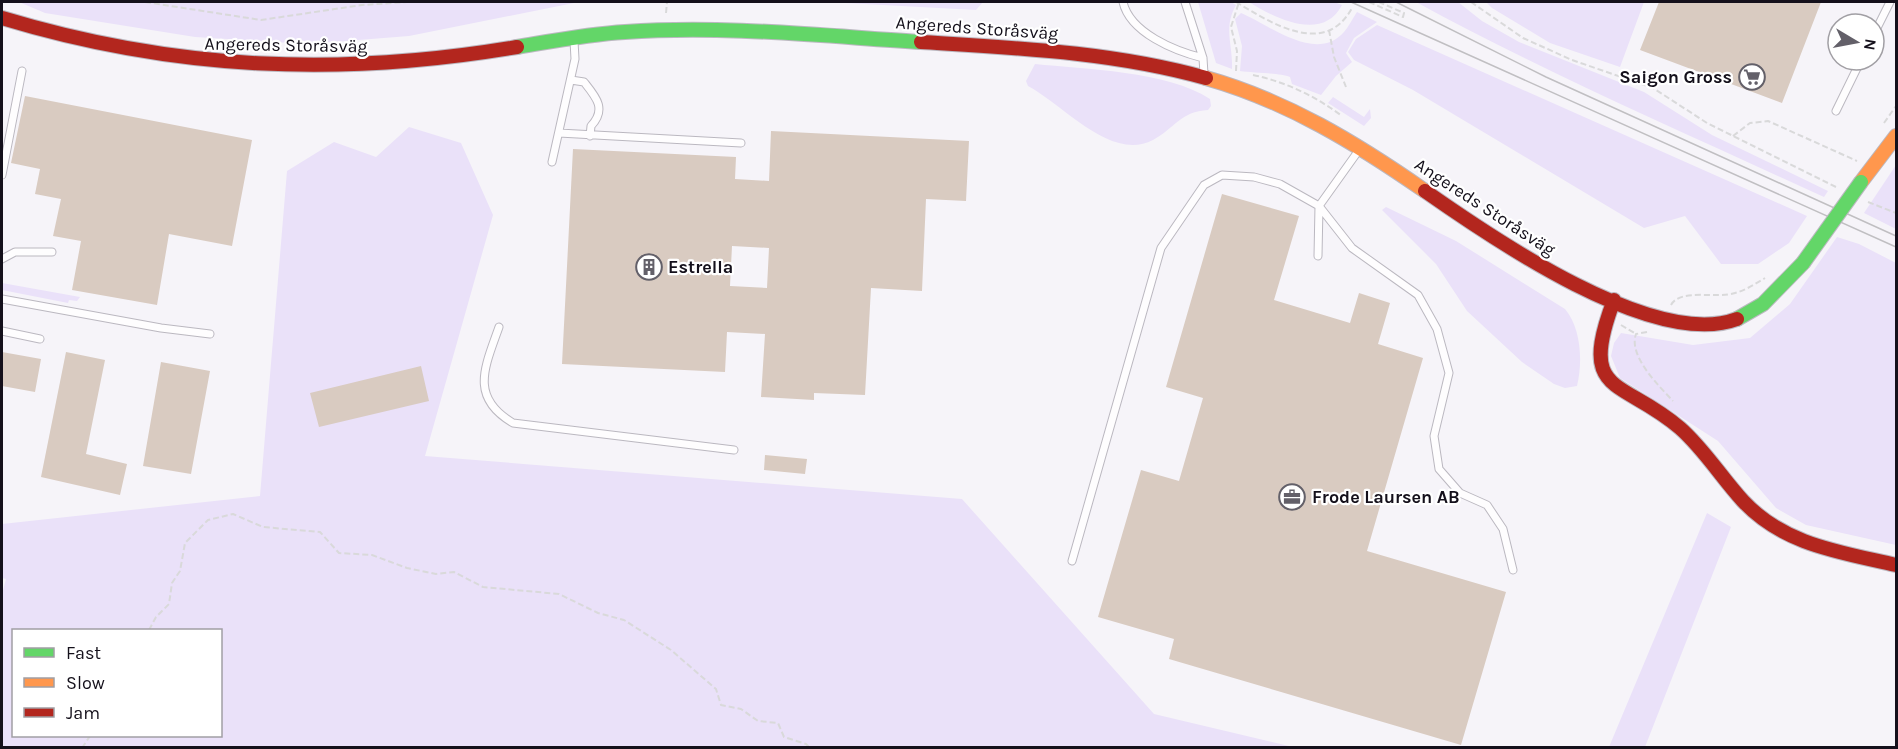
<svg xmlns="http://www.w3.org/2000/svg" width="1898" height="749" viewBox="0 0 1898 749" font-family="Karla,sans-serif">
<rect width="100%" height="100%" fill="#f6f4f9"/>
<path fill="#eae1f9" fill-rule="evenodd" d="M19,2H579L409,36L308,44L195,37L45,13Z
M827,2H983L976,10Z
M1198,2H1231L1236,5C1223,28 1233,44 1232,69L1216,63Z
M1249,2H1334L1342,5C1323,42 1276,19 1249,2Z
M1416,2H1458L1482,21L1519,42L1644,92L1712,135L1828,191L1824,197C1687,134 1548,74 1416,2Z
M1486,2H1644L1620,67L1550,43L1492,8Z
M1357,12L1377,22L1354,38L1346,53L1352,62L1336,76L1321,95L1292,84L1290,77C1280,73 1254,73 1240,71L1242,46L1235,19L1241,13C1268,24 1316,64 1344,32C1349,26 1353,18 1357,12Z
M1377,25L1807,216L1789,243L1758,264H1721L1685,216L1644,228L1413,90L1354,60L1348,52L1356,39Z
M1035,64C1084,69 1168,71 1210,99L1211,106L1208,110C1181,111 1174,129 1153,140C1111,162 1064,105 1028,86L1026,81Z
M1333,97L1364,117L1370,109L1371,118L1364,126L1328,103Z
M409,127L461,143L493,215L425,456L962,499L1154,714L1293,747H2V594L6,579L2,578V524L260,496L287,171L334,142L376,157ZM14,630H220V736H14Z
M1896,165V229L1864,213Z
M1386,207L1456,241L1565,309C1581,328 1583,361 1577,386L1565,388L1554,384L1522,362L1467,311L1436,264L1382,210Z
M1837,237L1859,244L1896,263V545L1806,525L1776,508L1718,441L1620,378L1611,356L1614,343L1621,333L1693,345L1750,338L1790,304Z
M2,283L80,297L77,301L69,300L68,303L2,290Z
M1707,513L1731,527L1645,747H1609Z"/>
<path fill="#d9cbc1" fill-rule="evenodd" d="M1659,2H1821L1782,103L1640,50Z
M25,96L252,140L232,246L169,234L157,305L72,290L81,241L53,236L61,199L35,194L40,169L11,163Z
M771,131L969,141L966,201L926,199L922,291L871,288L865,395L814,393V400L761,397L765,334L727,332L725,372L562,364L573,149L736,157L735,179L769,181ZM732,246L769,248L767,288L730,286Z
M1222,194L1299,216L1274,300L1350,323L1359,293L1390,303L1378,344L1423,358L1367,551L1506,592L1461,745L1169,659L1174,639L1098,617L1141,470L1179,481L1203,398L1166,387Z
M2,352L41,359L35,392L2,386Z
M66,352L105,360L86,454L127,464L120,495L41,477Z
M161,362L210,371L191,474L143,466Z
M421,366L429,401L319,427L310,393Z
M765,455L807,459L805,474L764,470Z"/>
<g fill="none" stroke-linecap="round" stroke-linejoin="round">
<g stroke="#bbb8c0" stroke-width="9">
<path id="lane" d="M1123,2C1130,33 1175,51 1203,58
M1185,2L1203,58L1204,74
M1874,34L1890,2
M571,80L584,82C596,97 607,109 591,126L590,136
M1836,111L1861,60
M559,133L741,143
M552,162L575,59L574,41
M2,175L22,71
M1319,206L1359,150
M1318,256L1319,206
M2,259L15,252H52
M2,299L161,328L210,334
M499,327C485,367 469,397 513,423L734,450
M2,331L40,339
M1072,561L1161,248L1204,185L1222,175L1254,177L1280,184L1319,206L1352,248L1418,295L1437,329L1449,373L1434,436L1439,469L1460,493L1487,505L1503,529L1513,570"/>
</g>
<g stroke="#bbb8c0" stroke-width="16">
<path id="fast" d="M517,47C553,41 589,34 625,32C724,25 823,36 921,42
M1737,319L1763,304L1803,263"/>
</g>
<g stroke="#bbb8c0" stroke-width="16">
<path id="slow" d="M1206,78C1287,101 1356,143 1425,191
M1861,182L1896,136"/>
</g>
<g stroke="#bbb8c0" stroke-width="16">
<path id="jam" d="M2,18C174,70 340,77 517,47
M921,42C1017,48 1113,52 1206,78
M1425,191C1492,238 1654,350 1737,319
M1614,300C1577,397 1622,378 1680,428C1704,449 1721,477 1743,501C1784,545 1840,552 1896,565"/>
</g>
<path stroke="#d9d9da" stroke-width="2" stroke-dasharray="6 3" stroke-linecap="butt" d="M145,2L261,20L362,5L407,2
M1236,2C1271,23 1325,58 1352,8
M1369,2L1403,17L1404,13L1379,2
M1471,2L1523,38L1572,60L1653,88L1707,123L1838,188
M666,13L667,2
M1329,30L1334,57L1346,87
M1236,71L1237,51L1231,27L1239,2
M1253,75C1286,82 1315,96 1342,116
M1884,123L1896,106
M1733,136L1750,123L1768,121L1857,161
M1868,202L1896,213
M1671,305C1680,288 1717,299 1735,293C1746,290 1755,284 1765,278
M1621,325L1636,334
M1647,332L1636,334C1628,356 1659,386 1673,401
M149,630L156,617L169,604L172,583L180,571L185,543L208,520L233,514L263,527L320,532L339,553L372,555L407,568L436,574L454,572L483,587L559,594L598,613L624,620L671,650L716,689L721,705L741,709L758,721L778,723L784,737L806,744L810,748
M82,748L90,736"/>
<use href="#lane" stroke="#fefdfe" stroke-width="7"/>
<use href="#fast" stroke="#63d668" stroke-width="14"/>
<use href="#slow" stroke="#ff974d" stroke-width="14"/>
<use href="#jam" stroke="#b3261e" stroke-width="14"/>
<path stroke="#c0bfc2" stroke-width="1.5" d="M1351,2L1896,247
M1396,2L1546,77L1896,236"/>
<g stroke="#bbb8c0" stroke-width="16" stroke-linecap="butt">
<path id="fast-bridge" d="M1803,263L1861,182"/>
</g>
<use href="#fast-bridge" stroke="#63d668" stroke-width="14"/>
</g>
<defs>
<g id="supermarket-ring" transform="scale(1.35)"><circle r="9.5" fill="#fff" stroke="#636069" stroke-width="1.5"/><path d="M-6-5.5h2.5l.6 2H6L4.5 2H-2.5L-4.4-4H-6ZM-1.5 3.2a1.3 1.3 0 1 0 .1 0ZM3 3.2a1.3 1.3 0 1 0 .1 0Z" fill="#636069"/></g>
<g id="building-ring" transform="scale(1.35)"><circle r="9.5" fill="#fff" stroke="#636069" stroke-width="1.5"/><path d="M-4-6H4V6H1V3H-1V6H-4ZM-2.5-4.3h1.7v1.8h-1.7ZM.8-4.3h1.7v1.8H.8ZM-2.5-1h1.7V.8h-1.7ZM.8-1h1.7V.8H.8Z" fill="#636069"/></g>
<g id="office-ring" transform="scale(1.35)"><circle r="9.5" fill="#fff" stroke="#636069" stroke-width="1.5"/><path d="M-6-3h4V-5.5h4V-3h4V5H-6ZM-1-4.5V-3h2v-1.5ZM-6 0V1H6V0Z" fill="#636069"/></g>
</defs>
<g fill-rule="evenodd">
<use href="#supermarket-ring" x="1752" y="77"/>
<use href="#building-ring" x="649" y="267"/>
<use href="#office-ring" x="1292" y="497"/>
</g>
<g text-anchor="middle" stroke-width="4.5" stroke-linejoin="round" paint-order="stroke">
<g font-size="18" fill="#14101b" stroke="#fff">
<text transform="translate(977 28) rotate(4)" y="6">Angereds Storåsväg</text>
<text transform="translate(286 45) rotate(1)" y="6">Angereds Storåsväg</text>
<text transform="translate(1485 207) rotate(33)" y="6">Angereds Storåsväg</text>
</g>
<g font-size="18" font-weight="bold" fill="#14101b" stroke="#fff" text-anchor="start">
<text x="1732" y="83" text-anchor="end">Saigon Gross</text>
<text x="668" y="273">Estrella</text>
<text x="1312" y="503">Frode Laursen AB</text>
</g>
</g>
<rect width="1898" height="749" fill="none" stroke="#14101b" stroke-width="6"/>
<rect x="12" y="629" width="210" height="108" fill="#ffffff" stroke="#a19fa4" stroke-width="1.5"/>
<rect x="24" y="648" width="30" height="9" fill="#63d668" stroke="#a19fa4" stroke-width="1.5"/>
<text x="66" y="659" font-size="18" fill="#14101b">Fast</text>
<rect x="24" y="678" width="30" height="9" fill="#ff974d" stroke="#a19fa4" stroke-width="1.5"/>
<text x="66" y="689" font-size="18" fill="#14101b">Slow</text>
<rect x="24" y="708" width="30" height="9" fill="#b3261e" stroke="#a19fa4" stroke-width="1.5"/>
<text x="66" y="719" font-size="18" fill="#14101b">Jam</text>
<g transform="translate(1856 42) rotate(100)"><circle r="28" fill="#ffffff" stroke="#a19fa4" stroke-width="1.5"/>
<path d="M0-4.5L10 22L0 15L-10 22Z" fill="#636069"/>
<text y="-9" font-size="16" font-weight="bold" text-anchor="middle" fill="#14101b">N</text>
</g>
</svg>
